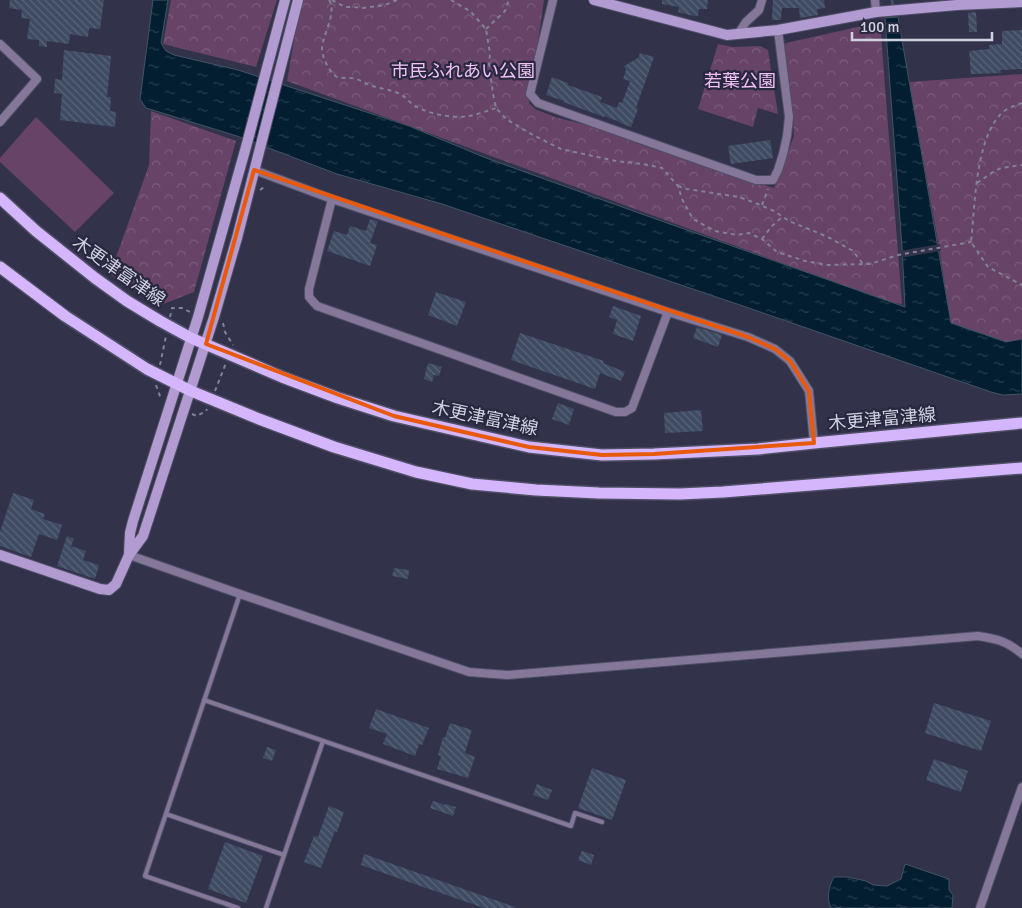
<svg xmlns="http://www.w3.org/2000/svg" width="1022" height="908" viewBox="0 0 1022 908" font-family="Signika,'Noto Sans JP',sans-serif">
<defs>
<pattern id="park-crowns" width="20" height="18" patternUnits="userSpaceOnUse" patternTransform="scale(1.25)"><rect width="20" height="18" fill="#664367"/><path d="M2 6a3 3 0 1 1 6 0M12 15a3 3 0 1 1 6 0" fill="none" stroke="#7b5d7c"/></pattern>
<pattern id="water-ripples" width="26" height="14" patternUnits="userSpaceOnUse" patternTransform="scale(1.25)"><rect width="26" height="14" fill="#031e30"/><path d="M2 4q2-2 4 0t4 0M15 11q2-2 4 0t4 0" fill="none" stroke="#273e4e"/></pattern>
<pattern id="building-back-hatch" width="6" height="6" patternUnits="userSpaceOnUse" patternTransform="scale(1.25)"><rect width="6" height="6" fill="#3e4b62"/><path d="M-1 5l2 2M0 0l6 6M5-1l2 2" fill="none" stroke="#596478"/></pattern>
</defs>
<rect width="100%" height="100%" fill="#32334b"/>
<path fill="url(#park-crowns)" d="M171,0H277L256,67L163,44Z
M301,0H544L529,103L535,109L555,117L590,126L653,149L774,188L794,136L793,116L783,46L786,43L880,22L902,304L888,302L287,81Z
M718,44L733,47L760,46L768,50L778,114L758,108L753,127L698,109Z
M1022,74V339L1006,342L951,324L938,241L909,82Z
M151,111L236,141L194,292L158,306L110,274L149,165Z"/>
<path fill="#664367" d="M36,117L114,193L75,232L0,162V158Z"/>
<path fill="url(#water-ripples)" stroke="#405465" d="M153,0H168L161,43L166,51L174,55L238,70L409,126L486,158L636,212L905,307L902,247L885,18L898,17L951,323L1006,342L1022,339V394L1003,395L991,392L743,306L442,204L337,174L237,136L146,108L140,99Z
M905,864L949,879V890L953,895L952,908H831C826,898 829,886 834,877H848L866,881L873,885L887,886L901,879Z"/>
<path fill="#32334b" d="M940,244L941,251L900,258V251Z"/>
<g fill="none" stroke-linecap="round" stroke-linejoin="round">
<path stroke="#405465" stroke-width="2.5" d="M892,0L893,8"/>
</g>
<path fill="url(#building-back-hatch)" d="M10,0H104L100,29L89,28L88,37L70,34L69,44L47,41V47L39,46V40L27,39L30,19L21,18L22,10L9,8Z
M662,0H708L707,9H699L698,16L689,15L678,12L679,7L662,4Z
M773,0H824L825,8L817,9L818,15L800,18L799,8H782L781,20H772Z
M976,12L977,32H969L968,13Z
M1022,30V69L1000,70L1001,73L971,74L969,51L989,49V45L1002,44V31Z
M64,50L111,56L107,97H111L110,111L116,112L115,127L60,120L62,94L54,93L55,79L62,80Z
M640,53L654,57L636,108L638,109L631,127L620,123V122L604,116V117L563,102L564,101L546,95L552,77L568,83V85L602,97L600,102L617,108L619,102L622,103L630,81L623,79L626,70L624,66L638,58Z
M770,140L773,158L731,164L728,146Z
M370,219L378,221L370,243L377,245L370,266L327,251L334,231L347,235L350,226L366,231Z
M436,292L466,302L457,326L428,315Z
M613,306L641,316L633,341L613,334L617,320L609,317Z
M697,327L722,335L718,347L693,338Z
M520,333L604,361L603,363L625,372L621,381L600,373L595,389L511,360Z
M428,363L442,367L439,376L434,375L432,382L424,379Z
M558,403L574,409L569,425L552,419Z
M701,410L703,431L665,433L664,413Z
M13,493L34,500L31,509L45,514L43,519L62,525L57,540L39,534L31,557L0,546V532Z
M67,536L74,539L71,546L86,551L83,560L99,565L95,579L57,566Z
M394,568L409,570L408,579L392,576Z
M934,703L991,721L981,751L925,733Z
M376,709L429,728L422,745L419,744L415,756L383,744L387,734L369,728Z
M450,723L472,730L465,753L475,757L468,778L437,769L441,756L438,755L443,737L445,738Z
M267,747L276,750L272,761L263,758Z
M934,759L968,771L961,792L926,780Z
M592,768L626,780L612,820L578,808Z
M537,784L552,790L548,800L533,795Z
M433,801L445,805V804L456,807L453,816L430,808Z
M329,806L344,812L337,832L335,831L321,868L304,862L314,836L318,837Z
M225,842L263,856L246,903L208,889Z
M582,851L594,855L591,865L578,860Z
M364,854L515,907V908H484L426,888L361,865Z"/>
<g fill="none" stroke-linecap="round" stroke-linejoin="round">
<g stroke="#4e4f66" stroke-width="6">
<path id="lane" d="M204,700L571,826L575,813L602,822
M166,814L284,855
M238,908L145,876L240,594
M266,908L323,741"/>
</g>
<g stroke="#4e4f66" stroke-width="10">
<path id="street" d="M553,0L530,94L538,103L756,180H773L778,170L783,154L787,136L789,117L778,30
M875,0L876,12
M738,34L746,22L759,10L762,0
M0,44L37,79L0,122
M254,170L332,199L668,312L748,337L775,349L790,361L809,391L814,443
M332,199L309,289V297L317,306L616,412H625L632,408L668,312
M129,555L240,594L469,672L507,675L978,636C997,639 1007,641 1022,654
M980,908L1022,787"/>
</g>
<g stroke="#4e4f66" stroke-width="12">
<path id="secondary" d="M594,0L727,35L778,30L876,12L957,5L1022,2
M129,554L130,533L133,521L198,317L246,147L285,0
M0,555L100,589L109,590L116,584L129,555L143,536L214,317L237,238L298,0"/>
</g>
<g stroke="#4e4f66" stroke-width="14">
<path id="primary" d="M0,198L36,231L95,278L127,301L160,321L191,338L282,377L338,398L394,416L529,447L602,455L654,454L758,449L814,443L1022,423
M0,267L65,316L147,369L191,391L259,419L334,447L416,472L472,484L536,490L599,493L680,494L723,492L1022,468"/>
</g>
<path stroke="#818296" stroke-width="2" stroke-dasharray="4 4" stroke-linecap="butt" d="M329,0C339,14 317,42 323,55C325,62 330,73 337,77C343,79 350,77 356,79C361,80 365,84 370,85C379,89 390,89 400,94C405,96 407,100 411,103C424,113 443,116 458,117C471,117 484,112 496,108
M332,0L345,7H353L363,8L385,5L397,0
M451,0L470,11L486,29L490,54L489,64L493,94L496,108L506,119L533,135L561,149L616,161L643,164L662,168L678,186L682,199L693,219L715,231L737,235L749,233L762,239L777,252L805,261L827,265L870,264L898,255L971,242
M486,29L505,11L509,0
M1022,103C1014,106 1004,109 999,116C975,144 975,207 971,242L988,267L1022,285
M977,183L993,172L1001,168L1022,165
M678,186L687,189L739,197L758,204L774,211L789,221L828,237L853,251L863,264
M260,190L264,187
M762,205L768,189
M762,239L771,227L782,217
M170,317L172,308H182L190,312
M223,323L225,332L233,345
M160,365L166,336
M156,385L161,399
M215,391L226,363
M192,414L197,416L206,411L207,409"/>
<use href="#lane" stroke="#857799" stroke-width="4"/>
<use href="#street" stroke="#857799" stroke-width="8"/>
<use href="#secondary" stroke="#b29bd1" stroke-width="10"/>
<use href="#primary" stroke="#d5b6fc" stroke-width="11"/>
</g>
<path fill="none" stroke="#e8590c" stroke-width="4" stroke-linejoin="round" d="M254,170L748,337L775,349L790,361L809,391L814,443L654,454L602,455L529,447L394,416L206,344Z"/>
<g text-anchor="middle" stroke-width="4.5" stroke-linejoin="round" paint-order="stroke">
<g font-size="18" fill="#f4c1f5" stroke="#282840">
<text x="463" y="77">市民ふれあい公園</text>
<text x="740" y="87">若葉公園</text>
</g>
<g font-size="18" fill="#d0d1e1" stroke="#282840">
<text transform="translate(119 271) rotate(35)" y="6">木更津富津線</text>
<text transform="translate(485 418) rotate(12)" y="6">木更津富津線</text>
<text transform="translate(882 419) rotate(-5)" y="6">木更津富津線</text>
</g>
</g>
<path d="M852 32v8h140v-8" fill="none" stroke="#d0d1e1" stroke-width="2.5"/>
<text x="860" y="32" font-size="15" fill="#d0d1e1" stroke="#282840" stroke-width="4" paint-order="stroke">100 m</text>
</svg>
